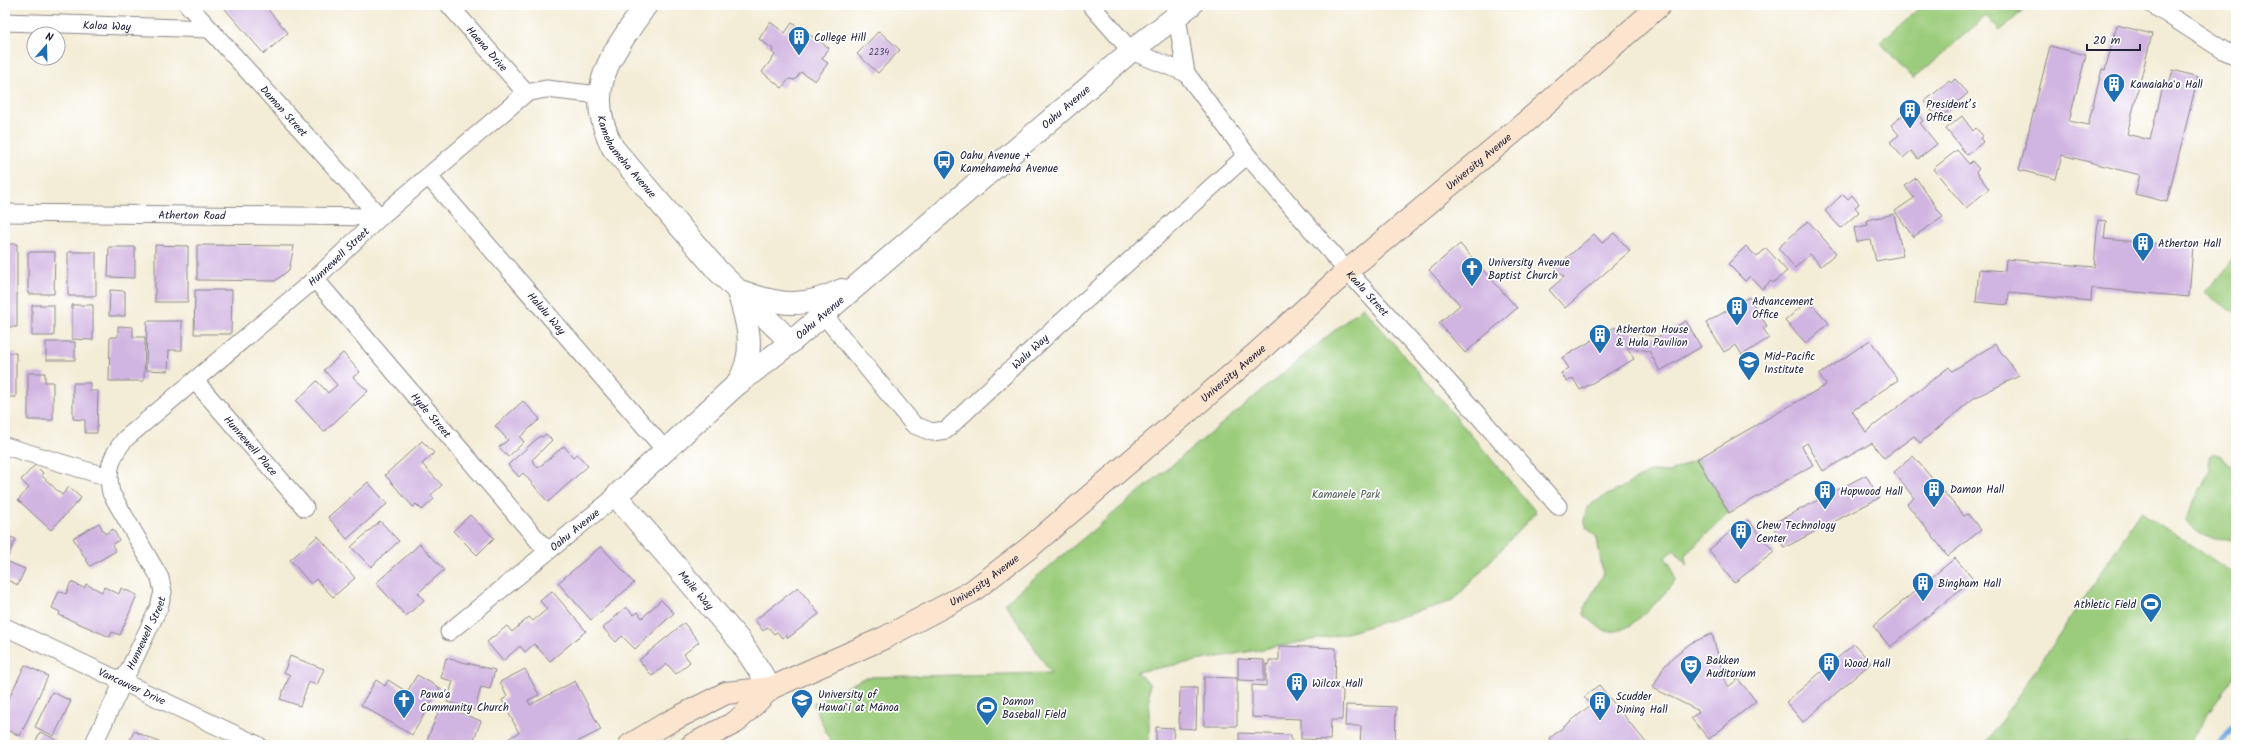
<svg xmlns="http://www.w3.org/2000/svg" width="2241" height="750" viewBox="0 0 2241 750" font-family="Kalam,sans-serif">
<rect width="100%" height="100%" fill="#fff"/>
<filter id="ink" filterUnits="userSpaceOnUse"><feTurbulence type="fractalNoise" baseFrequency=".025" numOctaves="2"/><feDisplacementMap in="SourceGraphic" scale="8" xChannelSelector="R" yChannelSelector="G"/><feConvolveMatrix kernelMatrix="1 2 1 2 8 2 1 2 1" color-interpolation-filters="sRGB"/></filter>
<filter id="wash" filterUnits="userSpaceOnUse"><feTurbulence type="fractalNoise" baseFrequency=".012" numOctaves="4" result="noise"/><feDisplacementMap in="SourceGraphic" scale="16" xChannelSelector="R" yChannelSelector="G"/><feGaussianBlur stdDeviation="0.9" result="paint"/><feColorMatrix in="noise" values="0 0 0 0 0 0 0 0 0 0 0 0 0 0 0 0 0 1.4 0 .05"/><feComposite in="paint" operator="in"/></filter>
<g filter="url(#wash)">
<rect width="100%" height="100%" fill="#f3ecd6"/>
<path fill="#9bcc7c" stroke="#5e775c" d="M1923,5H2029L2000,31L1986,16L1913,79L1880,42Z
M2236,257V313L2219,303L2205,292Z
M1363,307L1536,512L1453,601L1340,635L1136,672L1149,683V745H832L813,704L866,677L1051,673L1005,603Z
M2215,454L2220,455L2226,463L2236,468V539C2215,542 2197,537 2185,519L2210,470L2208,464L2210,455Z
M1697,459L1729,513L1686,554L1687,565L1674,550L1665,557L1672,568L1675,580C1665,595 1636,625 1620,630C1615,632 1609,631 1604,631L1584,615V608L1603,575L1597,538L1587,528L1584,520L1586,510L1591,504L1652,471L1670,472Z
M2141,512L2236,575V673L2187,745H1985Z"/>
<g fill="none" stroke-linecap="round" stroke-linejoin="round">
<path stroke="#71abe1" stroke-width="5.5" d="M2220,745L2236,722"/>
</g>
<g id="blocks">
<path fill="#d0b4e1" d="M229,5H264L288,33L264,54L225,9Z
M770,22L785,33L792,23L829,48L822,59L828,63L815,81L801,72L795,80L789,79L782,88L762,72L775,55L772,52L773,49L759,39Z
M2117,25L2152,34L2127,134L2150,140L2163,86L2168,87L2173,70L2198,77L2167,202L2135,194L2140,175L2062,155L2056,179L2019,170L2050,46L2086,55L2069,121L2088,125L2102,69L2105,70Z
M879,31L900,50L878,73L857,54Z
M1955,79L1968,93L1939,119L1924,102L1949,81L1951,83Z
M1912,107L1923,121L1920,123L1937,144L1918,159L1911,151L1903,158L1890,142L1899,135L1891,125Z
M1962,116L1973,131L1976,128L1983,136L1980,138L1983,142L1967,155L1946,129Z
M1957,150L1969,164L1972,161L1979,169L1976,172L1989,189L1966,208L1933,169Z
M1916,178L1943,217L1913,237L1895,211L1914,198L1905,186Z
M1843,194L1848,199L1852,195L1859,204L1855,207L1859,212L1841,228L1825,211Z
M1894,214L1903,256L1876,261L1871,240L1857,242L1854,228L1868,225L1867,220Z
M2098,220L2106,221L2104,239L2193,247L2189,297L2092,288L2091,301L2009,293L2008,305L1976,302L1979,269L2005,271L2006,259L2094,267Z
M1808,221L1836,253L1821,266L1810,254L1795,268L1778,248Z
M1614,233L1630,251L1565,308L1549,290L1564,277L1555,268L1594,234L1602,243Z
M5,244H17V327H5Z
M1460,244L1517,308L1465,353L1439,323L1460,305L1429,270Z
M155,245L188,246V302H155Z
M197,245L294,246L289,270L275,281L197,280Z
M1746,246L1757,257L1766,248L1787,271L1773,283L1771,281L1762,289L1750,276L1745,281L1728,264Z
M109,247H135V278L108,277Z
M28,252H55L54,294H28Z
M68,252H96V296H68Z
M110,290L125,291V316H109Z
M195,290H232L231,334H194Z
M1749,297L1767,326L1763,328L1769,338L1742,355L1736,345L1724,352L1706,323Z
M1808,300L1829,323L1806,343L1785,321Z
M32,305H54V336H32Z
M72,305H93V340L72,339Z
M147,321H182V350H169L168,371L146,370Z
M1686,321L1701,347L1660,371L1649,351L1627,347L1634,359L1580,390L1573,378L1567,382L1561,373L1569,368L1562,358L1615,327L1619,334L1620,330L1657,337Z
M118,326L133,327V337H145L144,381H109L110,337H118Z
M1870,340L1898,380L1852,411L1866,432L1949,367L1952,371L1995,344L2019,376L1974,398L1920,443L1914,436L1884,458L1872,443L1823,471L1807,443L1802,446L1813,465L1729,513L1697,459L1826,385L1819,375Z
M46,342H75V360H46Z
M5,353H16V397H5Z
M343,353L360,372L353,377L368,391L324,432L296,401L317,381L328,393L337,385L324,370Z
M28,373H45V382H53V420H28Z
M73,383H90V391H98L97,433H85V420L73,419Z
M523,401L540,419L520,437L524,442L508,457L499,447L508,440L495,426Z
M546,434L552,440L532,460L538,468L564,446L573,457L577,454L588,466L548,502L523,473L519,477L508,465L540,436L542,437Z
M422,441L434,453L422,464L442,485L431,495L434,499L422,510L416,504L413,507L385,475Z
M1913,456L1964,516L1968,514L1981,530L1948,556L1907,504L1914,498L1894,472Z
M35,465L43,473L41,475L62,495L69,487L81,498L51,530L18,500L29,488L21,480Z
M1866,475L1879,498L1784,548L1772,524Z
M368,482L387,504L347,539L328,517Z
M470,515L494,538L477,555L453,531Z
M1748,520L1774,552L1734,583L1709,550L1737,526L1739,527Z
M380,521L399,541L371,567L351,547Z
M99,523L105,534L113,529L119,540L112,545L116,551L90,566L73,538Z
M5,535L16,539L6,561L25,569L18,585L5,579Z
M318,536L355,578L333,597L316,579L311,584L290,560Z
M420,544L444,570L418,593L424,600L406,616L376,583Z
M601,546L634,583L591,620L558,583Z
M1955,558L1973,579L1890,647L1873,626Z
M71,582L84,588L86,584L102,592L104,587L119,594L121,588L137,595L120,635L112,632L110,637L59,615L60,612L52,608L59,591L66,594Z
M798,587L819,614L788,638L786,635L782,638L777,632L774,634L768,627L763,631L755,620Z
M552,591L586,631L550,661L534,644L525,652L520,646L503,661L487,642L507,626L512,632L529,617L533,621L547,609L540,601Z
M661,600L674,613L635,649L622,636L616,642L603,628L626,607L634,615L638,612L642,618Z
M684,623L699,642L684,654L690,662L676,674L667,664L652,676L639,660Z
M1712,634L1726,684L1728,687L1738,679L1756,701L1709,739L1691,718L1699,712L1697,710L1653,688L1663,668L1674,656L1691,643Z
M1854,644L1871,663L1803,722L1786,702Z
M1279,646L1336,648L1335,689H1343L1342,720H1331L1330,740L1301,739V719L1252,717V685L1266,686V664L1269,665V660H1279Z
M290,656L324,669L317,685L309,682L300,706L280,699L290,675L284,672Z
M446,658L495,670L490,689L481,687L475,710L447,702L453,681L441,678Z
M1238,659L1264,660V681L1238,680Z
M25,665L48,676L20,736L5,729V706Z
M525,669L539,695L528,700L530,705L575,681L601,730L571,745H513L509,738L519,733L502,700L507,697L500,682Z
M417,675L440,688L412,735L361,705L376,680L385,686L388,680L407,692Z
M1204,677L1237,678V726H1204Z
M1599,685L1648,745H1555L1550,738L1591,705L1584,697Z
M1180,688H1197L1196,729L1179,728Z
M52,692L71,701L54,736L35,727Z
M441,705L481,721L472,745H425Z
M1346,705L1396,707L1395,745H1360L1361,726H1345Z
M1156,727L1174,728L1173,745H1156Z
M134,731L163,744L166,745H128Z
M40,732L55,739L52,745H34Z
M1239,733L1291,735V745H1239Z"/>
</g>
</g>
<g filter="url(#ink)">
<use href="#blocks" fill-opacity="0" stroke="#8a8788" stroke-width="1"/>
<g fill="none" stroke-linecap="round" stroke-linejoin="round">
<g stroke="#8a8788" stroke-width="19">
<g id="minor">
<path id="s1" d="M188,5L380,217"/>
<path id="s2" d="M449,5L526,93"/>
<path id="s3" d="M1091,5L1131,51L1186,73L1247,155L1342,265L1462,397L1558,506"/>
<path d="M2153,5L2223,50L2236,56"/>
<path d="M1177,17L1186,73"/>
<path id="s4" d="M5,22L209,29"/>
<path id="s5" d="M429,177L665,450"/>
<path id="s6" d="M5,213L380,217"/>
<path id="s7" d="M315,279L541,544L549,550"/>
<path id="s8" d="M823,314L914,425L932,432L946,430L1056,327L1247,155"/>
<path id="s9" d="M196,382L305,508"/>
<path d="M5,446L108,477"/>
<path id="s10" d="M5,627L258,745"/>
<path id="s11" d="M449,632L616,496"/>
<path id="s12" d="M93,745L159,607L163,592L160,578L111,493C106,471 111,456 125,439L315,279L380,217L526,93L546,89L600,95"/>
</g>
</g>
<g stroke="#8a8788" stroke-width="24">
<g id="tertiary">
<path id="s13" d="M646,5C613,54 581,87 613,148L718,271L791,342"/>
<path d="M743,292C781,306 805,308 842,290"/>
<path d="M737,384C757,354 748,323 738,292"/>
<path id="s14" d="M771,688L740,641L616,496L735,386L791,342L1131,51L1191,5"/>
</g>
</g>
<g stroke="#8a8788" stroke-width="24">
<g id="secondary">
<path id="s15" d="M630,745L665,724L726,693L771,688L884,638L971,592L1029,548L1259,351L1347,271L1527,121L1660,5"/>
<path d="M692,745L736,722L771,688"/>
</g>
</g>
<use href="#minor" stroke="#fff" stroke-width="17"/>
<use href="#tertiary" stroke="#fff" stroke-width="22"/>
<use href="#secondary" stroke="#fce5cf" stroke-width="22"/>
</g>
</g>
<defs>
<g id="building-pin" transform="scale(1.15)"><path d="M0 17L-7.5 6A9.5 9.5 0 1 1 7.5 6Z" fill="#1f6fb2" stroke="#fff"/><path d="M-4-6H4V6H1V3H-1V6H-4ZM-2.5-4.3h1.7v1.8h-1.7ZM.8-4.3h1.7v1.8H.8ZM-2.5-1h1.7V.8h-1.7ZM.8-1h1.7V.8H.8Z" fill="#fff"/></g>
<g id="bus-pin" transform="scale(1.15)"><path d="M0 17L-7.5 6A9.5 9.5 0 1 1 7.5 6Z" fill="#1f6fb2" stroke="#fff"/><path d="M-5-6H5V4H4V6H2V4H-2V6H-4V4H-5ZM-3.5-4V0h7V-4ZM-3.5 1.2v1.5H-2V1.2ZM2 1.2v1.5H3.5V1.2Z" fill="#fff"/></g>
<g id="church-pin" transform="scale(1.15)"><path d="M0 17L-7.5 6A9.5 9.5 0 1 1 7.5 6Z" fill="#1f6fb2" stroke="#fff"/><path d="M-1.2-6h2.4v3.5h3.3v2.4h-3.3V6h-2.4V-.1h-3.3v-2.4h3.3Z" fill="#fff"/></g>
<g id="school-pin" transform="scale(1.15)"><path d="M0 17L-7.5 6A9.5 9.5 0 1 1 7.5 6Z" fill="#1f6fb2" stroke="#fff"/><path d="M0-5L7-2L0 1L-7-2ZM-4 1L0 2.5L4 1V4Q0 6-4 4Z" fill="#fff"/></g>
<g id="stadium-pin" transform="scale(1.15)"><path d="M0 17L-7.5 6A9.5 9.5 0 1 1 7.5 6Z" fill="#1f6fb2" stroke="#fff"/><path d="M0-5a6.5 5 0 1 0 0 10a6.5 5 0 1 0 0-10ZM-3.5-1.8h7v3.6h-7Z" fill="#fff"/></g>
<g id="theatre-pin" transform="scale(1.15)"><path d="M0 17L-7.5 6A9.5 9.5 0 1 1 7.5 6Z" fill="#1f6fb2" stroke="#fff"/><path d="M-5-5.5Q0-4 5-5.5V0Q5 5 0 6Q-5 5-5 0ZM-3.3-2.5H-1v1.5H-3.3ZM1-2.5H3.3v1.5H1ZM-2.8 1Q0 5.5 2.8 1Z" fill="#fff"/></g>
<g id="university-pin" transform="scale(1.15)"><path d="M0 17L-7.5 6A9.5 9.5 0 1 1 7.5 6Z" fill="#1f6fb2" stroke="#fff"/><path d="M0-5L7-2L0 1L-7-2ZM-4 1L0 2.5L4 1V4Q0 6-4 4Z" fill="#fff"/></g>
</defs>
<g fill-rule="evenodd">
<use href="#building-pin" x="799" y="37"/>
<use href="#building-pin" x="2114" y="84"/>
<use href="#building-pin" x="1910" y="110"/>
<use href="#bus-pin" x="944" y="161"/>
<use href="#building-pin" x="2143" y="243"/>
<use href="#church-pin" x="1472" y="268"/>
<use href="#building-pin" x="1737" y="307"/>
<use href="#building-pin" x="1600" y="335"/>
<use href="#school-pin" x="1749" y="362"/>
<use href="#building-pin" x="1934" y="489"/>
<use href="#building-pin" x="1825" y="491"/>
<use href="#building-pin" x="1741" y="531"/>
<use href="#building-pin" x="1923" y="583"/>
<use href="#stadium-pin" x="2151" y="604"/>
<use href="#building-pin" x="1829" y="663"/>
<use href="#theatre-pin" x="1691" y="666"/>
<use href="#building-pin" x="1297" y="683"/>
<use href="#church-pin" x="404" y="700"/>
<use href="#university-pin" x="802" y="700"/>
<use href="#building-pin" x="1600" y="702"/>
<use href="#stadium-pin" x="987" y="707"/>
</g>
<g text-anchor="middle" stroke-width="3.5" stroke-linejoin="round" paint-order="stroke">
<g font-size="9" fill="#4e4664">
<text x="879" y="55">2234</text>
</g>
<g font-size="11" fill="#22223b" stroke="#fff">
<text dy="4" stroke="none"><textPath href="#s4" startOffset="102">Kaloa Way</textPath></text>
<text dy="4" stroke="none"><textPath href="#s2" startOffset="58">Haena Drive</textPath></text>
<text dy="4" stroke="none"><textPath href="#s14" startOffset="842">Oahu Avenue</textPath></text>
<text dy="4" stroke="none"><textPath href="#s1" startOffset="143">Damon Street</textPath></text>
<text dy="4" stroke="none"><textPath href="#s13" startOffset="172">Kamehameha Avenue</textPath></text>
<text dy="4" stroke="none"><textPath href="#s15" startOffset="1042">University Avenue</textPath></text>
<text dy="4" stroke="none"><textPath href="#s6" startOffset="187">Atherton Road</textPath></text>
<text dy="4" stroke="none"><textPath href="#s12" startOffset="620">Hunnewell Street</textPath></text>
<text dy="4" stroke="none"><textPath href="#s3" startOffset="406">Kaala Street</textPath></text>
<text dy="4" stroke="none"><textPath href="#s5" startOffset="180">Halulu Way</textPath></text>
<text dy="4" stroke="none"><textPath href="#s14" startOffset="518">Oahu Avenue</textPath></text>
<text dy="4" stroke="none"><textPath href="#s8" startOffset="292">Walu Way</textPath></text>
<text dy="4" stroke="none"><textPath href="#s15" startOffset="718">University Avenue</textPath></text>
<text dy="4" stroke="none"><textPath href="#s7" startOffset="179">Hyde Street</textPath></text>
<text dy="4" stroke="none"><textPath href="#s9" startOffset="84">Hunnewell Place</textPath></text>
<text dy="4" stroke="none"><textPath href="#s11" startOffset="162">Oahu Avenue</textPath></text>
<text dy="4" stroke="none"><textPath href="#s15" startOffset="394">University Avenue</textPath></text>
<text transform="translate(696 590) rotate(49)" y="4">Maile Way</text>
<text dy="4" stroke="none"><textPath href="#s12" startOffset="124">Hunnewell Street</textPath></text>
<text dy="4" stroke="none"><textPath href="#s10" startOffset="140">Vancouver Drive</textPath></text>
</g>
<g font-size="11" fill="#22223b" stroke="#fff" text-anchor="start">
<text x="814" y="41">College Hill</text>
<text x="2130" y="88">Kawaiahaʻo Hall</text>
<text x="1926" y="108">President’s<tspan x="1926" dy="13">Office</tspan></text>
<text x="960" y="159">Oahu Avenue +<tspan x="960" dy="13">Kamehameha Avenue</tspan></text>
<text x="2158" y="247">Atherton Hall</text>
<text x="1488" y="266">University Avenue<tspan x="1488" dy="13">Baptist Church</tspan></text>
<text x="1752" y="305">Advancement<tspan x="1752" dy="13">Office</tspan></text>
<text x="1616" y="333">Atherton House<tspan x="1616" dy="13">&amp; Hula Pavilion</tspan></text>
<text x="1764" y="360">Mid-Pacific<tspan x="1764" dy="13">Institute</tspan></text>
<text x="1950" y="493">Damon Hall</text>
<text x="1840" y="495">Hopwood Hall</text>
<text x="1756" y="529">Chew Technology<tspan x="1756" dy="13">Center</tspan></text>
<text x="1938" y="587">Bingham Hall</text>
<text x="2136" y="608" text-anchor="end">Athletic Field</text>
<text x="1706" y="664">Bakken<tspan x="1706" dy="13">Auditorium</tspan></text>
<text x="1844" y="667">Wood Hall</text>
<text x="1312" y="687">Wilcox Hall</text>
<text x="420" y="698">Pawa'a<tspan x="420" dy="13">Community Church</tspan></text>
<text x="818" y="698">University of<tspan x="818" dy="13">Hawaiʻi at Mānoa</tspan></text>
<text x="1616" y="700">Scudder<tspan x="1616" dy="13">Dining Hall</tspan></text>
<text x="1002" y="705">Damon<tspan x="1002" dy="13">Baseball Field</tspan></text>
</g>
<g font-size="11" fill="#4c5e52" stroke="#fff">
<text x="1346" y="498">Kamanele Park</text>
</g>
</g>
<rect width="2241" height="750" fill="none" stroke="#fff" stroke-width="20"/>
<g transform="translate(46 46) rotate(20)"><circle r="19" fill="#ffffff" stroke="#a7a7b1"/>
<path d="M0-3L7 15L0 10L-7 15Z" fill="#1f6fb2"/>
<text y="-6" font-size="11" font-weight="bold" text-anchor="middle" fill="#22223b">N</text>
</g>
<path d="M2087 44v6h53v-6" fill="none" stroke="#22223b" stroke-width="2"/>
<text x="2093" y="44" font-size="12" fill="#22223b" stroke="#ffffff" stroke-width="3" paint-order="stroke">20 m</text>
</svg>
